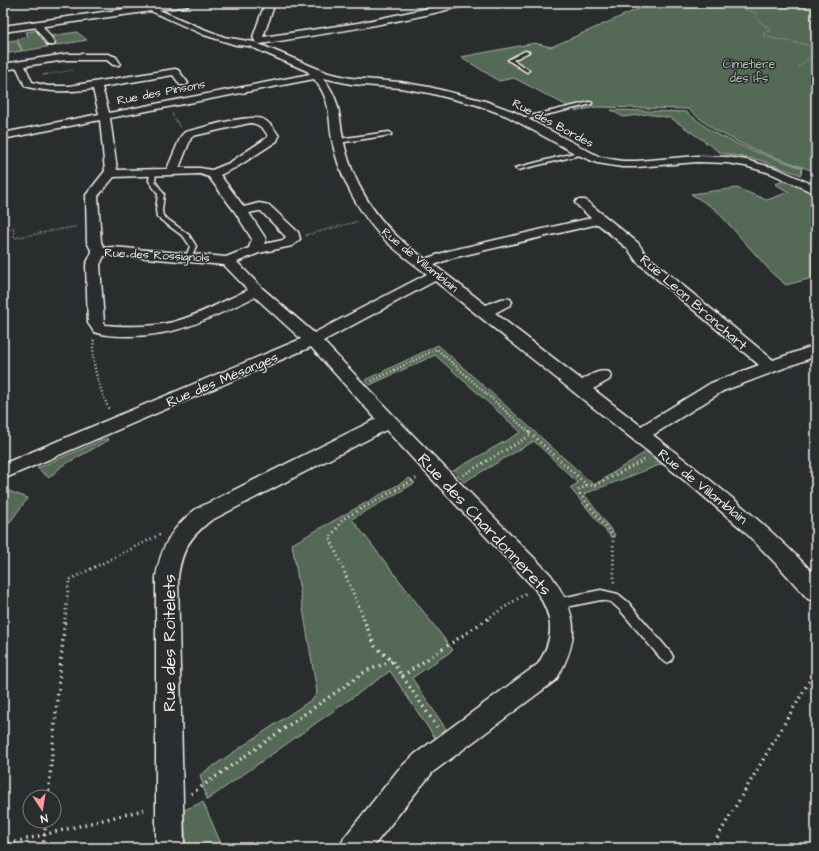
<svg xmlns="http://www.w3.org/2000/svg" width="819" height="851" viewBox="0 0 819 851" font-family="'Architects Daughter',sans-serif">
<rect width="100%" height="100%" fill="#2a2d2e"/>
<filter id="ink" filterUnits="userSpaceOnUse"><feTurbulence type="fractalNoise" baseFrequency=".025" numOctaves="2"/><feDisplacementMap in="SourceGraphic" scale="8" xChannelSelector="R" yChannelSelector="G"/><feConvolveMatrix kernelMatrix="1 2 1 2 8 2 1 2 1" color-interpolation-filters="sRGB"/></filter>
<g filter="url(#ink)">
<path fill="#546a56" stroke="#a4ae9f" d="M652,3H816V172L750,148L713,129L688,109L596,107L577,111L514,78L499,81L461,57L535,43L551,47Z
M39,30L45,31L51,36L77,32L87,40L23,51L17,39L28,37L26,32Z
M16,40L22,51L3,54V42Z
M611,110L686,112L713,132L748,149L802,168L801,175L759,160L721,153L671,118L647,114L623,117Z
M787,180L816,194V277L786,285L773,274L715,209L691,194L737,188L767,200L789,192L775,184Z
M438,345L594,485L647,451L662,464L584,494L615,535L611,537L570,488L578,483L534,441L464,482L453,471L521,432L435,355L370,385L365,380Z
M107,438L109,440L62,466L49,478L37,468Z
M410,478L415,483L352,519L453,650L412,678L446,729L435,738L390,671L207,800L200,775L314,698L317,692L292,544Z
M3,489L28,498L3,531Z
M203,802L223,848H186L184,810Z"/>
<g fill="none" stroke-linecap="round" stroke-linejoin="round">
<g stroke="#f4f1e8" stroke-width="3">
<path id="service" d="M525,51L529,52L513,60L529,70L527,72L508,60Z
M590,102L592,103V104L520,121L517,119Z
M389,132L391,133V135L338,143L335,141L338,139Z
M582,151L585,153L584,154L518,170L515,168Z
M153,170L156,172L155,181L164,194L162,210L163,216L189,235L196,246L191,258H187L186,257L190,246L184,237L157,217L156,210L158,194L149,181L150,172Z
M601,590L618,594L628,602L671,653L673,657L671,661L667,663L663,661L620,610L611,602L601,600L556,609L552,608L550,604L552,600L556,599Z"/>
</g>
<g stroke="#f4f1e8" stroke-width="3">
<path id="minor" d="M133,3H143L196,26L224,37L254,42L328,73L351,78L400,82L429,87L485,101L515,112L600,157L622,161H637L697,156L727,157L746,160L778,169L816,186V194L770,173L745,166L727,163L697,162L637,167H622L597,163L576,154L507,116L477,105L429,93L400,88L351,84L323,78C343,103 338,120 345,147C353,181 373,215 399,238C407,246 416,252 425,259L448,251L591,218L575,203L577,200H585L638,243L647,256L773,360L816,345V356L723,391L653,435C710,480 767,523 816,576V602L808,599L782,570L743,530L695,489L435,281L323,341L394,416L551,575C579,616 580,638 556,680L433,772L418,790L372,848H340L344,838L398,770L415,754L538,664C556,635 553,616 535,589L386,430L210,521C189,538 182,550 178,577L184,848H156V577C161,547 171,528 196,509L376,419L311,347L3,479V464L301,339L255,297C210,318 179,336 128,336C117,336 105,336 94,332L88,323L86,265L92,252L87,242L86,195L105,171L100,120L3,139V133L99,114L93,89C69,92 48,93 25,86L17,68L3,70V64L66,54H108L116,57L120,63L119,65H113L107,60H66L25,66L32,82L48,86H69L175,69L178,70L188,83L186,85H180L173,75L102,87L109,113L310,74L307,71L249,46L236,45L204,35ZM314,79C334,103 327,122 334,149C343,184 362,218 388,243C400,254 414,264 427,274L314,333L262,288L237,262L259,253L292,246L300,239L298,232L269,205L259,203L244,207L220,175L237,167L277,141L279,136C275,130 269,121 262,119C247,114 202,128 185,132L181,136L167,169L117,170L110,118ZM250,123C258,123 266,130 268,137L229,163L212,170L200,168H179L191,138L193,136ZM200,174L209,177L235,212L252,239L249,248L226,257L113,247L104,248L101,242L98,196L114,177ZM259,211H261L286,237L283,240L264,244L266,239L249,213ZM598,224L628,249L637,262L759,365L711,383L641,426L593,389L609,380L611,376L609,372C599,369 591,375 582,380L495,313L510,305L512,302L510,299C501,297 494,302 486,305L434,265L452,258ZM113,255L224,265L248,290C223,301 200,315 173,322C152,327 127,327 105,325L104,323L100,265L104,256Z
M34,22H40L55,43L54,45H48L33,24Z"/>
</g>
<g stroke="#f4f1e8" stroke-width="3">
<path id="tertiary" d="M168,3H192L187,6L3,32V26Z
M265,3H275L263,37L358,23L453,3H468L466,5C399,23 329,33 260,44L256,43L253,37Z"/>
</g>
<path stroke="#f4f1e8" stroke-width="1" stroke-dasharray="0.5 1.5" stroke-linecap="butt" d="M731,3L736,7L756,13V18L771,30L764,33L763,35L766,37L808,45L816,51
M798,67L815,54L816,51
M43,75L74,70"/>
<path stroke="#f4f1e8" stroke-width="1.5" stroke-dasharray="0.5 1.5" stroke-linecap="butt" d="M43,75L48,74
M3,81L12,79
M172,114L180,127"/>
<path stroke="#f4f1e8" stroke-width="2" stroke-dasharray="0.5 2" stroke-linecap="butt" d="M6,229L14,228V238L79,226
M306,235L359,221"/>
<path stroke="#f4f1e8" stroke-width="2.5" stroke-dasharray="1 2.5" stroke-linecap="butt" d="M94,340C90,364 100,388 109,410
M372,381L437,349L531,434"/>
<path stroke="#f4f1e8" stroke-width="3" stroke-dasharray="1 3.5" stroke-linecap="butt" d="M530,433L587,485L594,486L644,460
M463,475L531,435
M587,485L579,490V493L613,536L614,585
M65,619L69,580L161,534
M364,619L330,538L343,519L419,477
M487,619L528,592"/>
<path stroke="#f4f1e8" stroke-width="3.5" stroke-dasharray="1.5 4.5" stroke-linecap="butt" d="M363,618L375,646L392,661L437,727
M402,676L489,618
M191,794L366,671L392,661
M48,797L65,618
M3,845L147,809
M43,848L46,821
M711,848L816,670"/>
<use href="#service" fill="#2a2d2e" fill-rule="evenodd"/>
<use href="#minor" fill="#2a2d2e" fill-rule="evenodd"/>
<use href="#tertiary" fill="#2a2d2e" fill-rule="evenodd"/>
</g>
</g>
<g text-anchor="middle" stroke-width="3" stroke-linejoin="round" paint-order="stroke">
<g font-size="12" fill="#b4bbae" stroke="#2a2d2e">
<text x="749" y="68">Cimetière<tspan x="749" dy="14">des Ifs</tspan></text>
</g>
<g font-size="12" fill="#f4f1e8" stroke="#2a2d2e">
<text transform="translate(161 92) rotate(-11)" y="4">Rue des Pinsons</text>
<text transform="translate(553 123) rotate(28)" y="4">Rue des Bordes</text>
<text transform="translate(157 255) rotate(3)" y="4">Rue des Rossignols</text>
<text transform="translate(420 260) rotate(39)" y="4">Rue de Villamblain</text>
</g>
<g font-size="14" fill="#f4f1e8" stroke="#2a2d2e">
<text transform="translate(694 302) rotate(41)" y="5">Rue Leon Bronchart</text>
<text transform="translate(222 379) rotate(-23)" y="5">Rue des Mésanges</text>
<text transform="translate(703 486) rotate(39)" y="5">Rue de Villamblain</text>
</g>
<g font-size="17" fill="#f4f1e8" stroke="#2a2d2e">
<text transform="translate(485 524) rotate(47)" y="6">Rue des Chardonnerets</text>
<text transform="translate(169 643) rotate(-90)" y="6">Rue des Roitelets</text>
</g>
</g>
<rect width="819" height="851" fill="none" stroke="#2a2d2e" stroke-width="16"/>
<rect x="8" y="8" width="803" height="835" fill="none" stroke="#f4f1e8" stroke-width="1.5" filter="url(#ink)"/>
<g transform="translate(42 809) rotate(168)"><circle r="19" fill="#2a2d2e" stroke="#7b7b78"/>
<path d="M0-3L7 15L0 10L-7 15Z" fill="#ff9aa2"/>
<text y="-6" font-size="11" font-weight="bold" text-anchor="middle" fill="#f4f1e8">N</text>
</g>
</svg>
